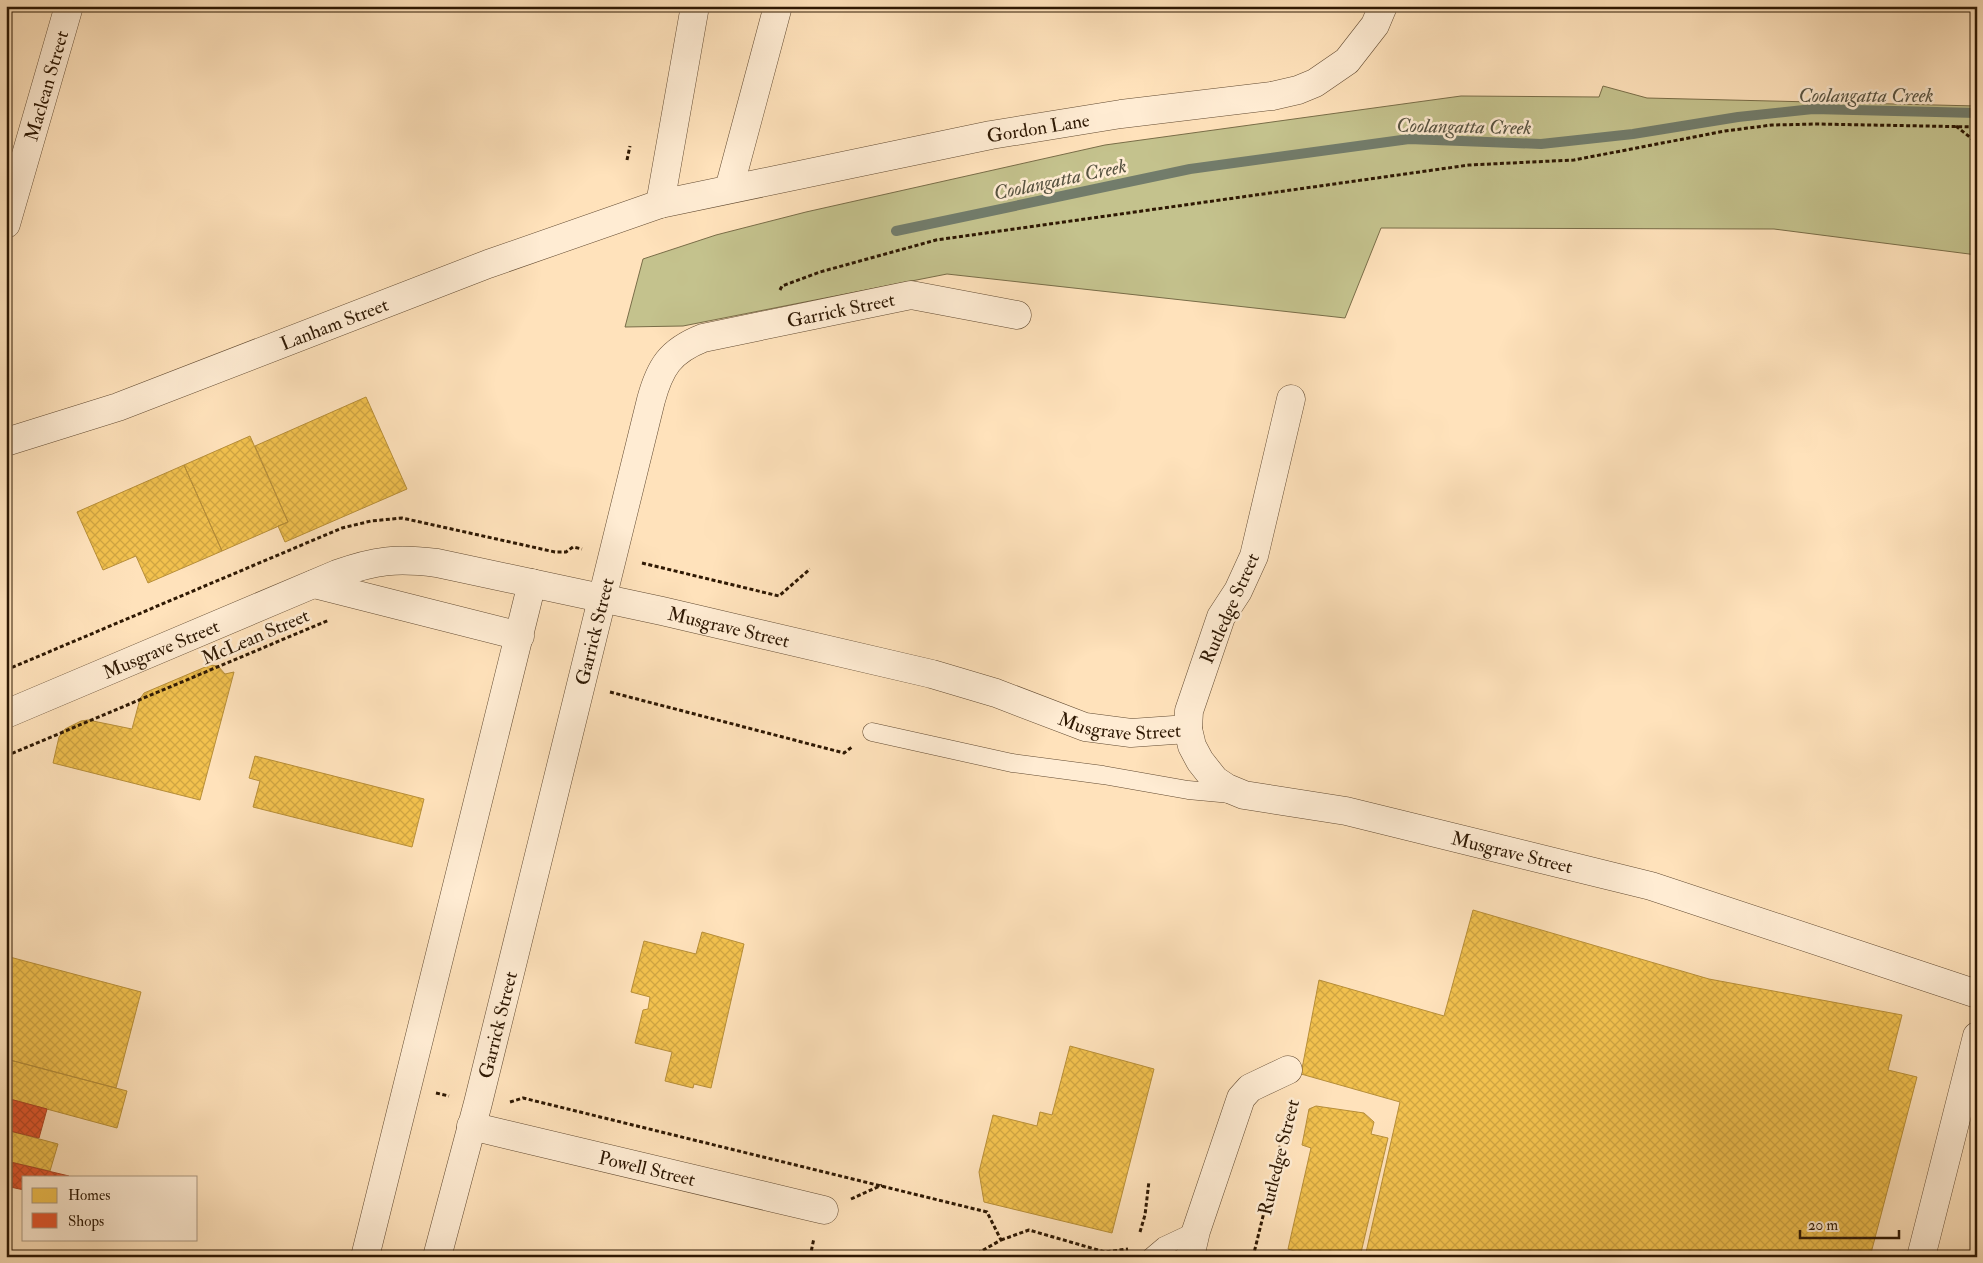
<svg xmlns="http://www.w3.org/2000/svg" width="1983" height="1263" viewBox="0 0 1983 1263" font-family="'IM FELL Double Pica',serif">
<defs>
<pattern id="homes-cross-hatch" width="8" height="8" patternUnits="userSpaceOnUse" patternTransform="scale(1.25)"><rect width="8" height="8" fill="#f2c14e"/><path d="M0 0l8 8M0 8l8-8" fill="none" stroke="#d0a542"/></pattern>
<pattern id="shops-cross-hatch" width="8" height="8" patternUnits="userSpaceOnUse" patternTransform="scale(1.25)"><rect width="8" height="8" fill="#e4572e"/><path d="M0 0l8 8M0 8l8-8" fill="none" stroke="#b94725"/></pattern>
</defs>
<rect width="100%" height="100%" fill="#ffe2bb"/>
<filter id="stains"><feTurbulence type="fractalNoise" baseFrequency=".004" numOctaves="4"/><feColorMatrix values="0 0 0 0 .2 0 0 0 0 .09 0 0 0 0 .02 0 0 0 .5 -.17"/></filter>
<radialGradient id="worn" r=".72"><stop offset=".6" stop-color="#630" stop-opacity="0"/><stop offset="1" stop-color="#630" stop-opacity=".3"/></radialGradient>
<path fill="#c4c28d" stroke="#796d48" d="M1603,86L1647,98L1977,106V255L1774,229L1381,228L1345,318L947,274L683,326L625,327L643,259L716,235L806,212L1105,145L1461,96L1599,97Z"/>
<path fill="url(#homes-cross-hatch)" stroke="#b78e38" d="M366,397L407,489L285,542L278,526L288,522L255,446Z
M250,436L288,522L222,551L184,465Z
M184,465L222,551L148,583L136,556L103,570L77,512Z
M210,665L218,666L225,674L234,672L200,800L53,763L59,737L65,729L81,721L88,720L132,729L140,699L144,693Z
M255,756L424,799L412,847L253,807L260,781L249,778Z
M1473,910L1709,979L1902,1015L1888,1070L1917,1077L1870,1257H1365L1400,1102L1301,1074L1319,980L1444,1016Z
M702,932L744,944L711,1088L694,1084L693,1088L665,1081L672,1052L635,1043L643,1010L648,1009L650,997L631,992L644,941L696,954Z
M6,956L141,992L116,1088L6,1059Z
M1070,1046L1154,1069L1112,1233L984,1202L979,1172L993,1115L1037,1126L1040,1112L1052,1115Z
M6,1059L127,1091L117,1128L6,1098Z
M1316,1106L1364,1113L1374,1122L1371,1134L1388,1138L1360,1257H1314L1288,1249L1311,1148L1302,1145L1309,1109Z
M6,1130L58,1144L50,1171L6,1161Z"/>
<path fill="url(#shops-cross-hatch)" stroke="#ad4421" d="M6,1098L47,1109L39,1138L6,1130Z
M6,1161L69,1176L68,1177H24V1190L6,1186Z"/>
<g fill="none" stroke-linecap="round" stroke-linejoin="round">
<path stroke="#727c6b" stroke-width="10" d="M896,231L1190,169L1409,139L1541,144L1633,134L1738,117L1813,109L1977,113"/>
<g stroke="#624a31" stroke-width="19">
<path id="service" d="M872,732L1012,763L1103,775L1188,790L1231,794
M1151,1257L1164,1246L1196,1231"/>
</g>
<g stroke="#624a31" stroke-width="29">
<g id="minor">
<path d="M729,189L778,6"/>
<path d="M660,204L695,6"/>
<path id="s1" d="M6,224L69,6"/>
<path id="s2" d="M1291,399L1254,556L1238,591L1221,617L1189,711L1188,729L1192,746L1200,761L1215,780L1227,788L1244,795L1346,811L1651,886L1977,994"/>
<path id="s3" d="M6,442L118,407L488,264L660,204L991,135L1121,114L1272,96L1298,90L1315,83L1347,61L1375,25L1383,6"/>
<path d="M314,584L520,636"/>
<path id="s4" d="M6,714L337,574C376,560 397,558 437,563L662,611L932,674L996,693L1085,727L1131,733L1188,729"/>
<path id="s5" d="M471,1126L824,1210"/>
<path d="M365,1257L532,583"/>
<path id="s6" d="M437,1257L478,1103L651,400C660,367 670,351 703,338L911,295L1017,315"/>
<path d="M1190,1257L1196,1231L1241,1098L1250,1088L1288,1070"/>
</g>
</g>
<g stroke="#624a31" stroke-width="29">
<path id="tertiary" d="M1921,1257L1977,1036"/>
</g>
<path stroke="#2e1803" stroke-width="3" stroke-dasharray="4 2.5" stroke-linecap="butt" d="M1956,126L1977,143
M627,160L630,146
M780,290L782,286L820,272L936,240L1469,165L1574,160L1725,131L1772,125L1818,124L1977,127
M642,563L779,596L810,569
M6,662L8,670
M6,670L342,528L371,521L402,518L555,552H566L573,547L582,549
M610,692L844,753L852,747
M6,756L329,620
M436,1093L449,1096
M510,1102L523,1098L987,1212L1001,1240L971,1257
M851,1199L882,1185
M1140,1232L1145,1215L1149,1181
M1001,1240L1029,1230L1105,1252L1128,1249
M810,1257L814,1238
M1253,1257L1291,1102"/>
<use href="#service" stroke="#ffecd3" stroke-width="18"/>
<use href="#minor" stroke="#ffecd3" stroke-width="28"/>
<use href="#tertiary" stroke="#ffecd3" stroke-width="28"/>
</g>
<g text-anchor="middle" stroke-width="5" stroke-linejoin="round" paint-order="stroke">
<g font-size="19" fill="#2e1803" stroke="#ffecd3">
<text dy="7" stroke="none"><textPath href="#s1" startOffset="144">Maclean Street</textPath></text>
<text dy="7" stroke="none"><textPath href="#s3" startOffset="1082">Gordon Lane</textPath></text>
<text dy="7" stroke="none"><textPath href="#s6" startOffset="1109">Garrick Street</textPath></text>
<text dy="7" stroke="none"><textPath href="#s3" startOffset="349">Lanham Street</textPath></text>
<text transform="translate(1229 608) rotate(-66)" y="7">Rutledge Street</text>
<text dy="7" stroke="none"><textPath href="#s4" startOffset="760">Musgrave Street</textPath></text>
<text dy="7" stroke="none"><textPath href="#s6" startOffset="645">Garrick Street</textPath></text>
<text transform="translate(255 636) rotate(-23)" y="7">McLean Street</text>
<text dy="7" stroke="none"><textPath href="#s4" startOffset="168">Musgrave Street</textPath></text>
<text dy="7" stroke="none"><textPath href="#s4" startOffset="1165">Musgrave Street</textPath></text>
<text dy="7" stroke="none"><textPath href="#s2" startOffset="714">Musgrave Street</textPath></text>
<text dy="7" stroke="none"><textPath href="#s6" startOffset="240">Garrick Street</textPath></text>
<text transform="translate(1278 1157) rotate(-76)" y="7">Rutledge Street</text>
<text dy="7" stroke="none"><textPath href="#s5" startOffset="181">Powell Street</textPath></text>
</g>
<g font-size="20" font-style="italic" fill="#565240" stroke="#ffecd3">
<text x="1866" y="102">Coolangatta Creek</text>
<text transform="translate(1464 126) rotate(1)" y="7">Coolangatta Creek</text>
<text transform="translate(1060 179) rotate(-12)" y="7">Coolangatta Creek</text>
</g>
</g>
<rect width="1983" height="1263" fill="none" stroke="#ffe2bb" stroke-width="25"/>
<rect x="8" y="8" width="1968" height="1248" fill="none" stroke="#2e1803" stroke-width="2.5"/>
<rect x="12" y="12" width="1958" height="1238" fill="none" stroke="#2e1803"/>
<rect x="22" y="1176" width="175" height="65" fill="#ffecd3" stroke="#ab9780"/>
<rect x="32" y="1188" width="25" height="15" fill="#f2c14e" stroke="#ab9780"/>
<text x="68" y="1200" font-size="15" fill="#2e1803">Homes</text>
<rect x="32" y="1213" width="25" height="15" fill="#e4572e" stroke="#ab9780"/>
<text x="68" y="1226" font-size="15" fill="#2e1803">Shops</text>
<path d="M1800 1230v8h99v-8" fill="none" stroke="#2e1803" stroke-width="2.5"/>
<text x="1808" y="1230" font-size="15" fill="#2e1803" stroke="#ffecd3" stroke-width="4" paint-order="stroke">20 m</text>
<rect width="100%" height="100%" filter="url(#stains)"/>
<rect width="100%" height="100%" fill="url(#worn)"/>
</svg>
